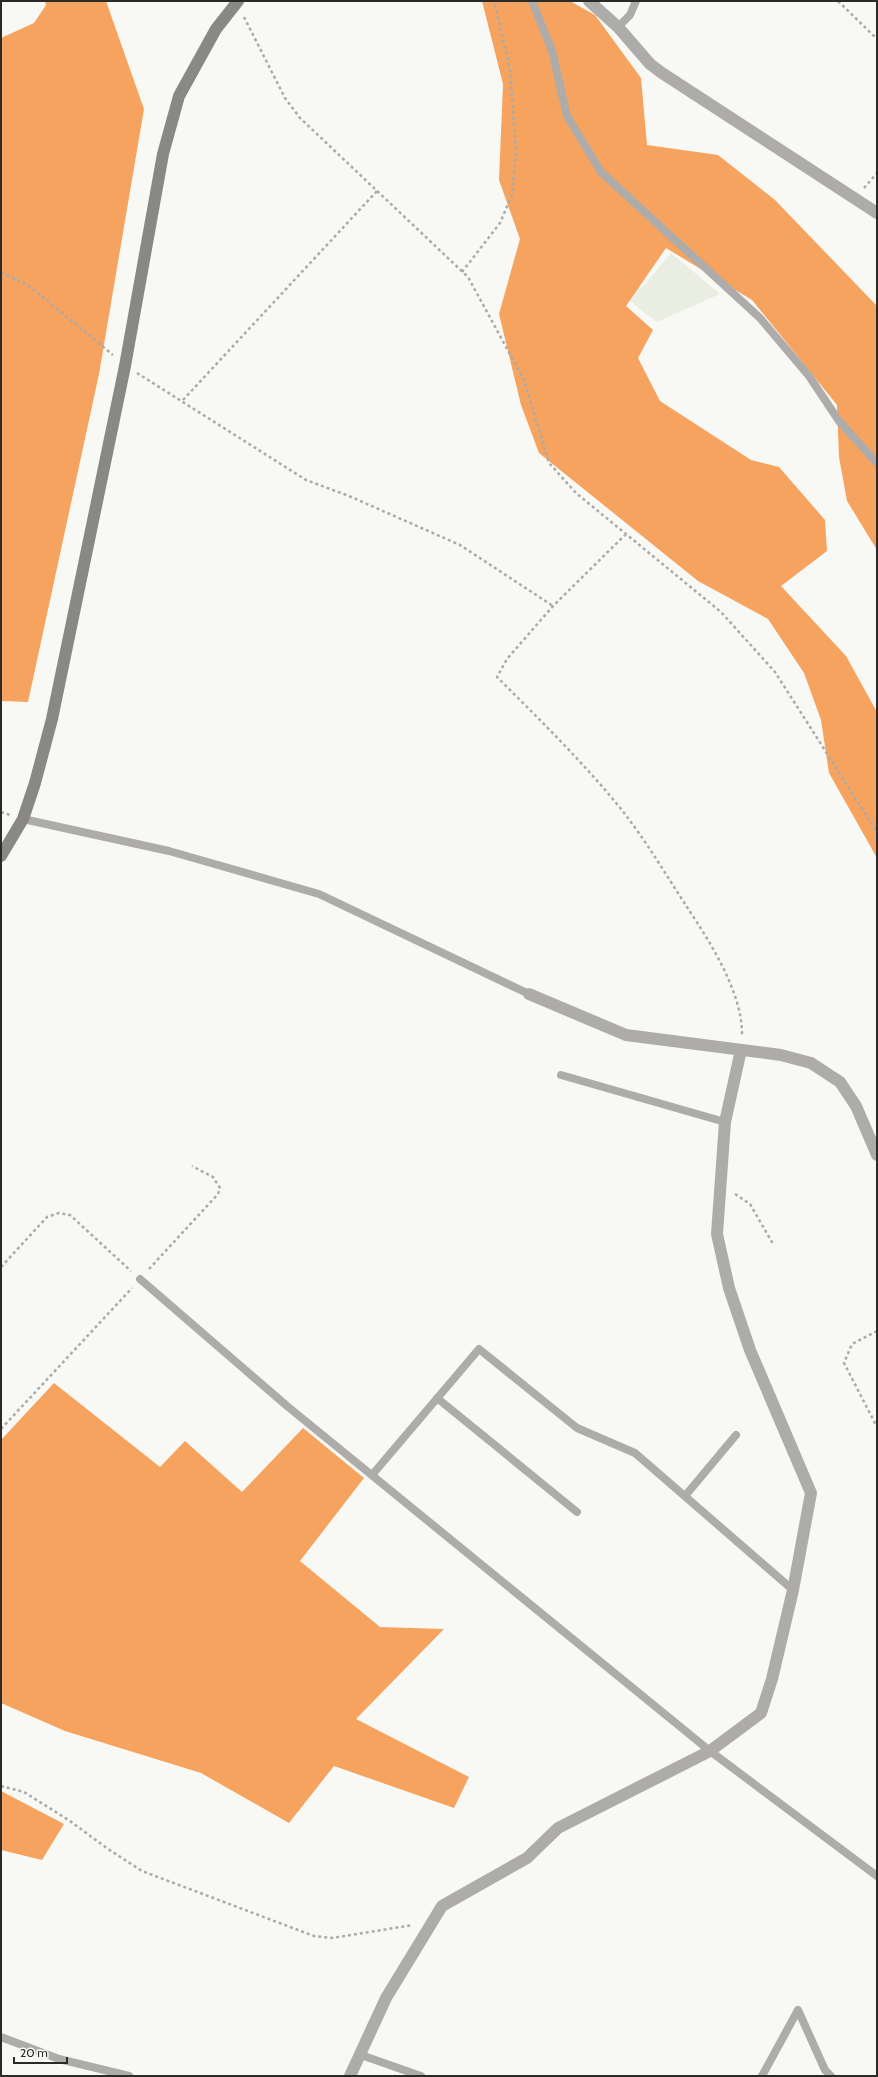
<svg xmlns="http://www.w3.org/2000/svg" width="878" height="2077" viewBox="0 0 878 2077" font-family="Cabin,sans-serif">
<rect width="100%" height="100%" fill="#f8f9f5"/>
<path fill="#eaede2" d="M671,253L720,294L657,322L623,296L634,283L641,289Z"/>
<path fill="#f6a35f" d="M45,1H106L144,109L99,374L28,702L1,701V38L34,23L46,5Z
M482,1H570L595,15L641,78L647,145L718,155L775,200L877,306V550L847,501L839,457L837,405L752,300L666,248L626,306L653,330L638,358L660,401L751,460L779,467L825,520L827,551L781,586L846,656L877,712V858L829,773L821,720L804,673L768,619L698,581L539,453L521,405L499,314L520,239L499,180L503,84Z
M54,1383L160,1467L185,1441L242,1492L303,1428L364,1478L300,1561L380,1627L444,1629L356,1719L469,1777L454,1808L334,1766L289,1823L201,1773L65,1731L1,1703V1440Z
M1,1791L64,1824L42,1860L1,1850Z"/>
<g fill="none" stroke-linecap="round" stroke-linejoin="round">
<path stroke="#aaaba8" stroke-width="2.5" stroke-dasharray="3 3" stroke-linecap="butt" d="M838,1L877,39
M244,17L285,98L300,118L468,277L524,380L549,463L576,493L721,612L775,672L877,832
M864,188L877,173
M462,272L500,223L512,195L516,152L510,69L494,1
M1,273L27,284L113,355
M137,373L306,480L349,496L460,545L553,606
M183,400L377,191
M626,534L553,606L507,659L497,677C540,720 583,762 621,809C645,839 666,875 687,907C710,942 743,993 742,1036
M1,812L10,815
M735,1194L750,1204L773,1244
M1,1267L47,1217L59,1213L70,1215L131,1271
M149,1269L218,1194L220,1188L213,1177L192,1166
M877,1331L852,1344L844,1363L877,1427
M1,1429L132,1288
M1,1786L24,1792L70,1821L108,1849L142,1871L314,1936L332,1938L413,1925"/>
<path stroke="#adacab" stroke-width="8" d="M532,1L552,51L567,116L601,172L760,318L809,376L839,421L877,463
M618,27L630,15L636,1
M23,819L169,851L319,894L529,994
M561,1075L725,1122
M140,1279L287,1406L710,1751L877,1876
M437,1398L577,1512
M372,1475L479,1349L577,1428L635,1453L793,1590
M685,1496L736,1435
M1,2037L59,2059L129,2076
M361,2055L421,2076
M762,2076L798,2010L825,2070L831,2076"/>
<path stroke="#adacab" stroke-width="12" d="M589,1L618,27L650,64L662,73L877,213
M529,994L626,1035L781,1055L811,1063L840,1082L856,1106L877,1155
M350,2076L386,1998L442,1906L527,1858L558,1828L710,1751L761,1713L772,1679L793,1590L811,1493L750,1350L729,1288L717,1234L725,1122L741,1050"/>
<path stroke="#898885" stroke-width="12" d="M1,856L23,819L35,783L52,719L125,366L163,154L179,96L216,29L238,1"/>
</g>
<rect width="878" height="2077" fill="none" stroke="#2a2b29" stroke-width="4"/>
<path d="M14 2057v6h53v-6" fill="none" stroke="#2a2b29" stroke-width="2"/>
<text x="20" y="2057" font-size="12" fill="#2a2b29" stroke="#f8f9f5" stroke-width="3" paint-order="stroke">20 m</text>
</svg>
